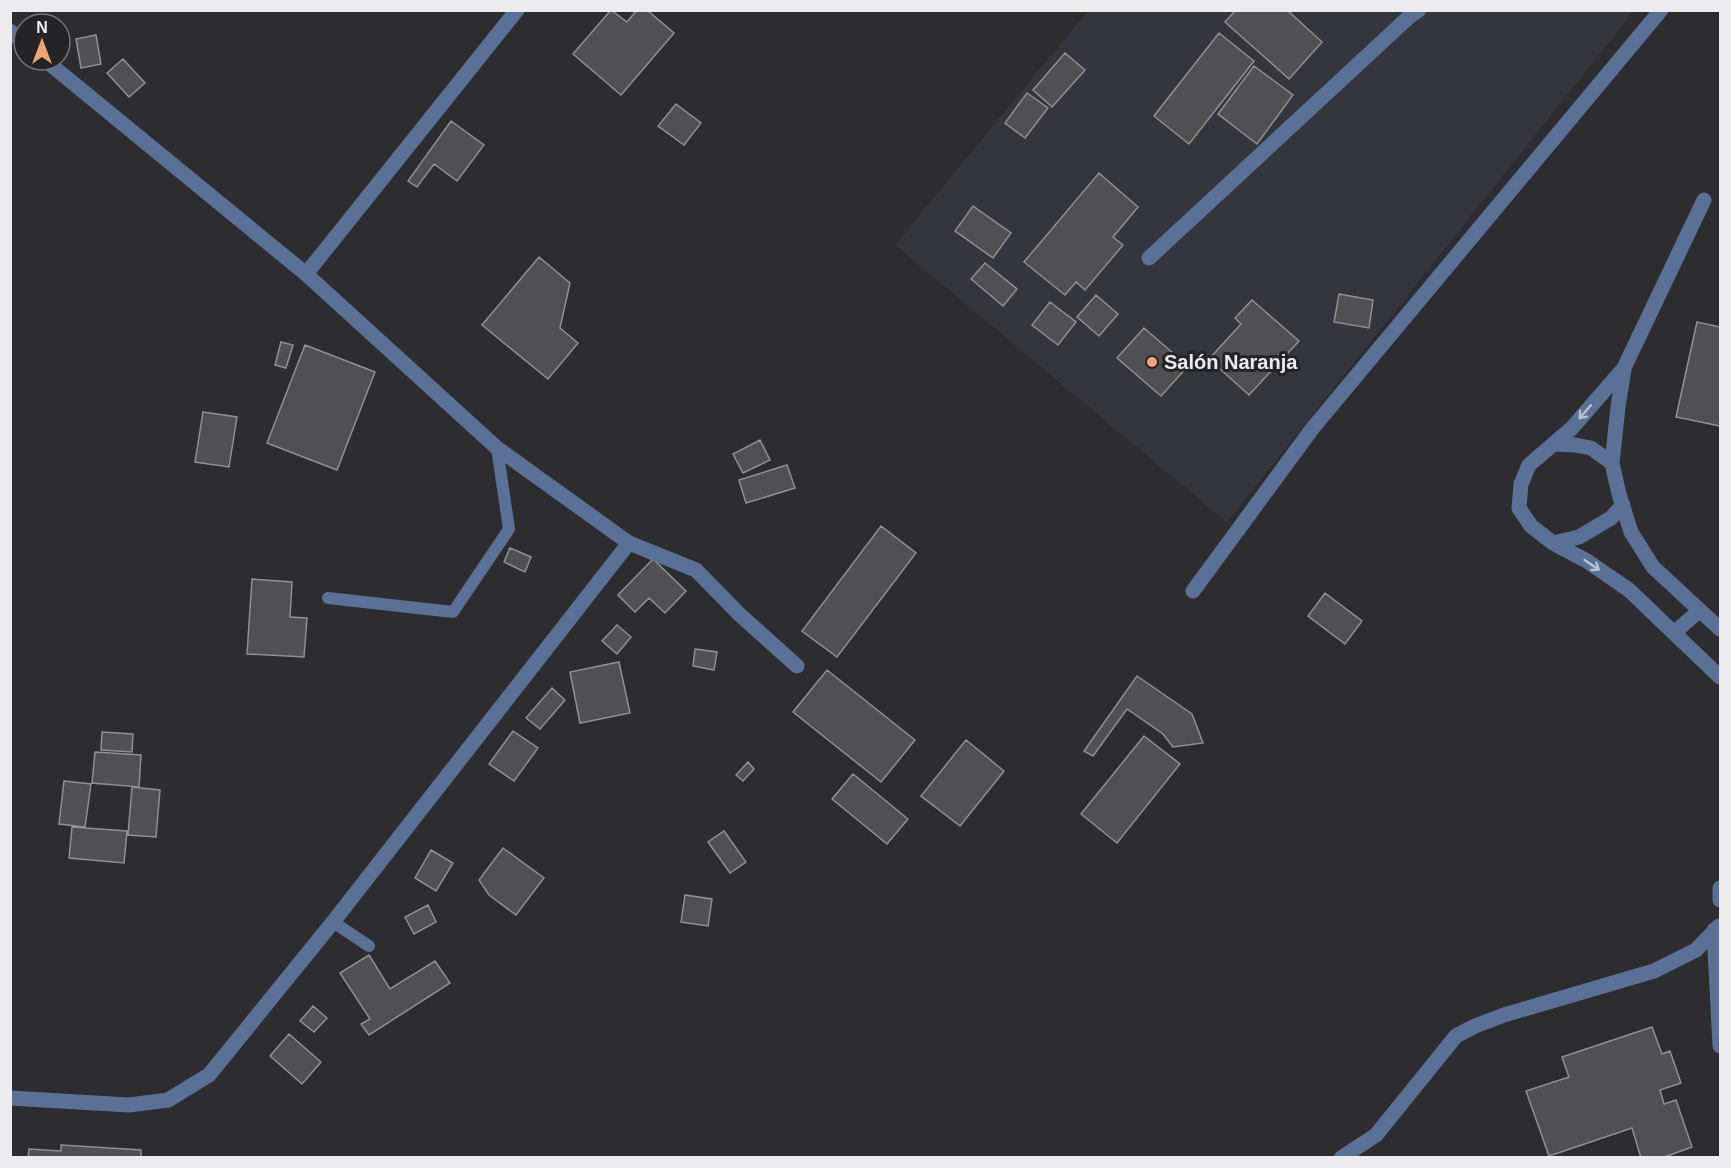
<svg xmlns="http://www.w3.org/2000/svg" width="1731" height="1168" viewBox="0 0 1731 1168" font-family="Helvetica,sans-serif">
<rect width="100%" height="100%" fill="#2d2d30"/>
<path fill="#35353d" d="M1088,11H1634L1227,522L895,245Z"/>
<path fill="#504f52" stroke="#918f92" stroke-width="1.5" d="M611,10L627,22L637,10H647L674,33L621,95L573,54Z
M1236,10H1287L1322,42L1289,79L1225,22Z
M1219,33L1254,61L1189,144L1154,116Z
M96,35L101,64L81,68L76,39Z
M1065,53L1085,70L1052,107L1033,90Z
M123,59L145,83L129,97L107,73Z
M1254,66L1293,95L1257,144L1218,114Z
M1027,93L1048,108L1025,138L1005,123Z
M676,104L701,123L684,145L658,126Z
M451,121L484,145L457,181L434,164L417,187L408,181Z
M1099,173L1138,207L1113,237L1123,245L1085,290L1076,282L1065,295L1024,262Z
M973,206L1011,233L993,258L955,231Z
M539,257L570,283L560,328L578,343L548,379L482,325Z
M985,263L1017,289L1003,306L971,279Z
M1339,294L1373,300L1369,328L1334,322Z
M1096,295L1118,314L1099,336L1077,317Z
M1252,300L1299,341L1249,395L1209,359L1241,324L1235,318Z
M1050,302L1076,322L1058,345L1032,325Z
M1697,322L1720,327V426L1676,417Z
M1144,328L1188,366L1161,396L1117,358Z
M281,342L293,345L286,368L275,365Z
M305,345L375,372L337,470L267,443Z
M203,412L237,417L229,467L195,462Z
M760,440L770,460L743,473L733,454Z
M787,465L795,488L746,503L739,480Z
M881,526L916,553L837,657L802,631Z
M510,548L531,557L525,572L504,562Z
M653,559L686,591L665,613L649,598L635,612L618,595Z
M252,579L292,582L290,617L307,618L304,657L247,654Z
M1325,593L1362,621L1345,644L1308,616Z
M617,625L631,637L617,654L602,641Z
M695,649L717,652L714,670L693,666Z
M619,662L630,713L580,723L570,672Z
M827,670L915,740L881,782L793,712Z
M1137,676L1192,714L1203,743L1173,747L1163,734L1127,709L1093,756L1084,751Z
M552,688L565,700L540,729L526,718Z
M513,731L538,748L514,781L489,764Z
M102,732L133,734L132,752L101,750Z
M1144,736L1180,764L1117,843L1081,814Z
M966,740L1004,771L960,826L921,796Z
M95,752L141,755L139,787L92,783Z
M748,762L754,769L743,781L736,775Z
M853,774L908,819L887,844L832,799Z
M64,781L91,784L85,827L59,824Z
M132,787L160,790L156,837L128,835Z
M72,827L127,831L124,863L69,858Z
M724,831L746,862L730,873L708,842Z
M503,848L544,878L516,915L489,895L479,880Z
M431,850L453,863L436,891L415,878Z
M685,895L712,899L708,926L681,922Z
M428,905L436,922L414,934L405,917Z
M369,955L390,989L435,961L450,983L369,1035L361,1024L370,1019L340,973Z
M313,1006L327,1018L314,1032L300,1021Z
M1652,1027L1662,1054L1670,1051L1681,1083L1660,1090L1664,1104L1676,1100L1692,1147L1662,1158H1641L1632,1128L1549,1156L1526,1091L1569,1077L1562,1057Z
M289,1034L321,1062L302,1084L270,1056Z
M61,1145L141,1150V1158H28L29,1149L61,1151Z"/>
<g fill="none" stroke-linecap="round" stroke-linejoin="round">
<path stroke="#5a7097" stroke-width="12" d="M328,598L453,612L509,529L497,448
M333,922L369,946"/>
<path stroke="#5a7097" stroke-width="15" d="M10,31L24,43
M45,60L306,274L497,448L629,543L696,570L739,614L797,666
M1704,200L1624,368L1572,428L1529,465L1521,484L1519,508L1531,526L1553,543L1587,561L1629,590L1720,677
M1149,258L1410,16L1419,10
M306,274L517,10
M1624,369L1618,407L1612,463L1619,494L1631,532L1653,567L1720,629
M1554,444L1575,445L1591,448L1612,463
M1553,543L1579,537L1611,518L1623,505
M1193,591L1312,429L1661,10
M1674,633L1700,610
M1720,888V900
M1714,930L1720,1046
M10,1098L129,1105L168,1100L209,1075L333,922L629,543
M1341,1158L1376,1135L1456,1036L1475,1026L1504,1015L1654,971L1696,950L1719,926"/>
</g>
<defs><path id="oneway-shaft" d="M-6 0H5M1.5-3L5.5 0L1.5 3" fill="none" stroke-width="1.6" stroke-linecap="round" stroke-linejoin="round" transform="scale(1.5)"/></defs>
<g stroke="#b9c1d0">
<use href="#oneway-shaft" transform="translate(1585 412) rotate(131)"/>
<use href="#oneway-shaft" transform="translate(1592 565) rotate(34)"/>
</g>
<circle fill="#f0a27b" stroke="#242426" stroke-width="2" cx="1152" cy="362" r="6"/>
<g text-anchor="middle" stroke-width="6" stroke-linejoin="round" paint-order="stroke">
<g font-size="20" font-weight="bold" fill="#ececee" stroke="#242426" text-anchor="start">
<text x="1164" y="369">Salón Naranja</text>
</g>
</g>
<rect width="1731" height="1168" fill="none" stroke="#ececee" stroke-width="24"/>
<g transform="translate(42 42)"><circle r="28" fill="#242426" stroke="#747476" stroke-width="1.5"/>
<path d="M0-4.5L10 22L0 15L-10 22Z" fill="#f0a27b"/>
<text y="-9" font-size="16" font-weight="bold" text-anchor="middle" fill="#ececee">N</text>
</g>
</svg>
